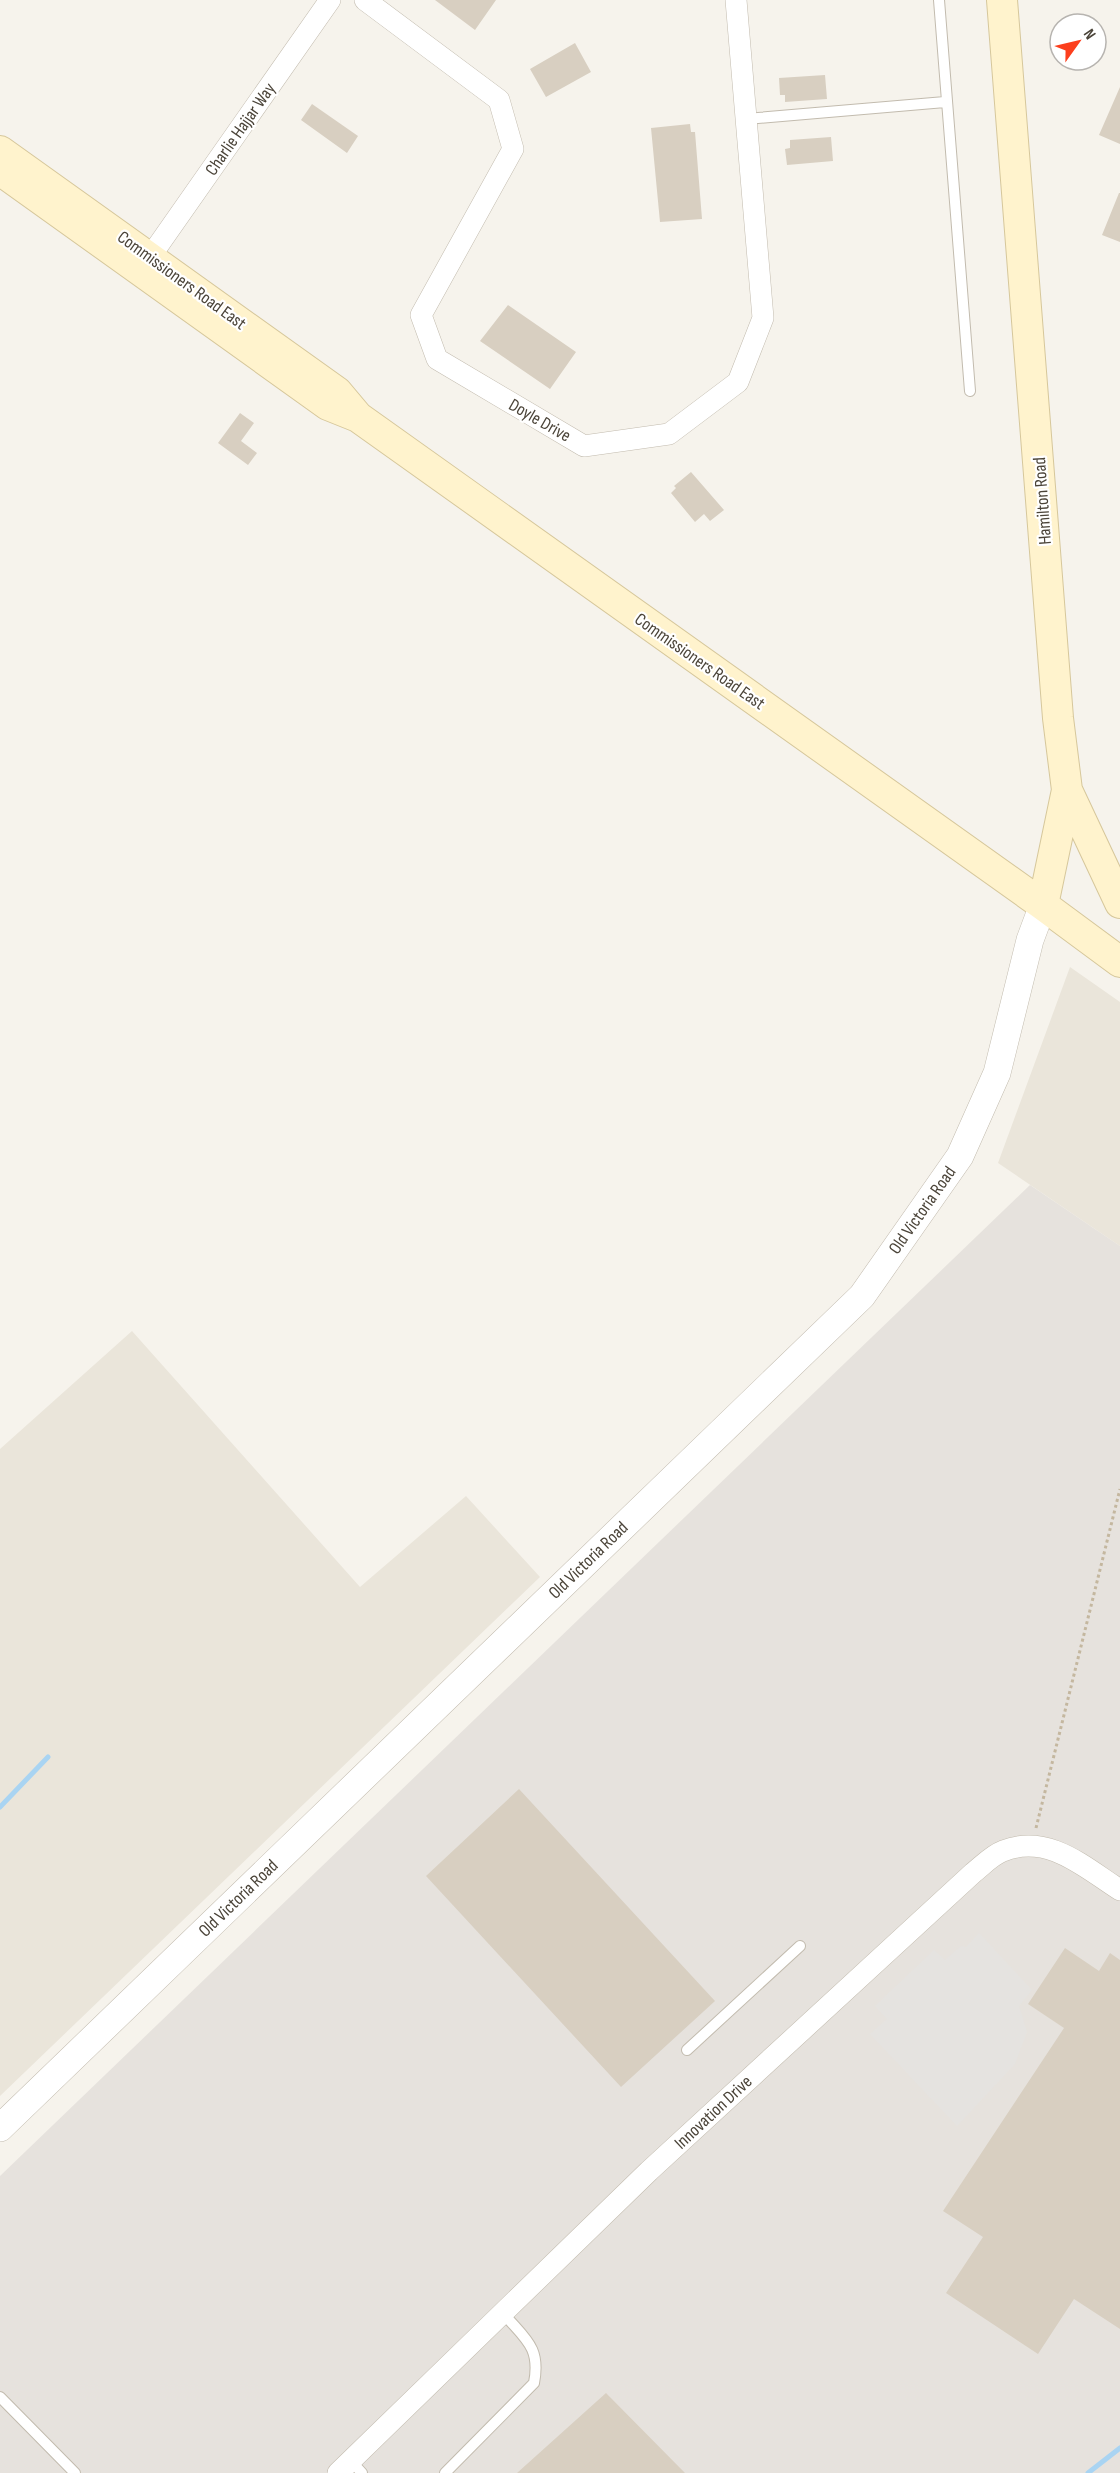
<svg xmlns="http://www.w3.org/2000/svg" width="1120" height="2473" viewBox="0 0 1120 2473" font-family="'Sofia Sans Condensed',sans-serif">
<rect width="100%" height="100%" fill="#f6f3ec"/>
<path fill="#eae5da" d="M1070,967L1120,1002V1246L998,1163Z
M132,1331L360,1587L466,1496L540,1577L0,2096V1449Z"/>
<path fill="#e6e2dd" d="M1030,1185L1120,1246V2473H0V2176Z"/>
<path fill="#e5e3e0" d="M979,1933L1032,1990L1019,2006L1027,2032L1015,2064L957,2126L870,2034L887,2019L875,2006L934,1950L945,1960L961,1946L966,1947Z"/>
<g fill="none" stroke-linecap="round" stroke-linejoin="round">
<path stroke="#a9d4f2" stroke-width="5" d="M0,1807L48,1757
M1088,2473L1120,2448"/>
</g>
<path fill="#d8cfc1" d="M435,0H496L475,30Z
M575,43L591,72L546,97L530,69Z
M825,75L827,99L785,102V95H780L779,78Z
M1120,87V144L1099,135Z
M312,104L358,136L347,153L301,120Z
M690,124L691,132H695L702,219L660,222L651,128Z
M831,137L833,161L787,165L785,149L790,148V140Z
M1119,193H1120V242L1102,235Z
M508,305L576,352L550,389L480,341Z
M240,413L254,423L241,441L257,453L248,465L218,443Z
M691,472L724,510L710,521L704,514L695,522L671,493L676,488L674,486Z
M519,1789L715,2001L621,2087L426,1876Z
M1065,1948L1099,1971L1110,1953L1120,1960V2329L1074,2299L1038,2354L946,2293L983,2237L943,2211L1064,2028L1028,2004Z
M606,2393L685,2473H517Z"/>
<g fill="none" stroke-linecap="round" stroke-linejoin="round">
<g stroke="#c2bbae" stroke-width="12">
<path id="service" d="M939,0L970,391
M746,119L945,102
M687,2050L800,1946
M0,2397L75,2473
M351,2461L362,2473
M445,2473L534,2383C541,2347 525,2339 503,2313"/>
</g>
<g stroke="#c2bbae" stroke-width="22">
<path id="minor" d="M365,0L499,100L513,149L421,315L437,359L584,446L669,434L738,382L763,318L736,0
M150,257L330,0
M338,2473L649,2171L973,1873C982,1866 992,1855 1003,1851C1048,1833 1084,1867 1120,1890"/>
</g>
<g stroke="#c2bbae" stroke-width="28">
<path id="tertiary" d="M0,2128L862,1296L960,1156L997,1073L1030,940L1043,905"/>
</g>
<g stroke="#d6c79b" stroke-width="32">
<path id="secondary" d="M1002,0L1058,718L1067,790L1043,905
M0,151L337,392L358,417L328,405L0,170
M358,417L1043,905L1120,962
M1067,790L1120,903"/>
</g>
<path stroke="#c4b79f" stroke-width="3" stroke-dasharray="3 3" stroke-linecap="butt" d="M1036,1828L1120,1489"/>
<use href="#service" stroke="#fff" stroke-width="10"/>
<use href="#minor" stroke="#fff" stroke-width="21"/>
<use href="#tertiary" stroke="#fff" stroke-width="27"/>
<use href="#secondary" stroke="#fff3cd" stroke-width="30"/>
</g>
<g text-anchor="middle" stroke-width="4.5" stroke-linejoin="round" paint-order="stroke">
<g font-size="18" fill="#4b4439" stroke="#fff">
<text transform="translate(240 129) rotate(-55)" y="6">Charlie Hajjar Way</text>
<text transform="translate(182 280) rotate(36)" y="6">Commissioners Road East</text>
<text transform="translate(540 420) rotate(30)" y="6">Doyle Drive</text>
<text transform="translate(1042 501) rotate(-94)" y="6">Hamilton Road</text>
<text transform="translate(700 661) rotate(35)" y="6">Commissioners Road East</text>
<text transform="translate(922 1210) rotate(-55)" y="6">Old Victoria Road</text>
<text transform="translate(588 1560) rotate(-44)" y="6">Old Victoria Road</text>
<text transform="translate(238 1898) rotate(-44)" y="6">Old Victoria Road</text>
<text transform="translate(713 2112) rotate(-43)" y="6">Innovation Drive</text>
</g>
</g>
<g transform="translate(1078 42) rotate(56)"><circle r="28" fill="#ffffff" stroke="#b7b4b0" stroke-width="1.5"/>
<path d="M0-4.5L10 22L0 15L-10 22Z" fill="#fc3f1d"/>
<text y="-9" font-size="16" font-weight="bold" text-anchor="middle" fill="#4b4439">N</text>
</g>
</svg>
